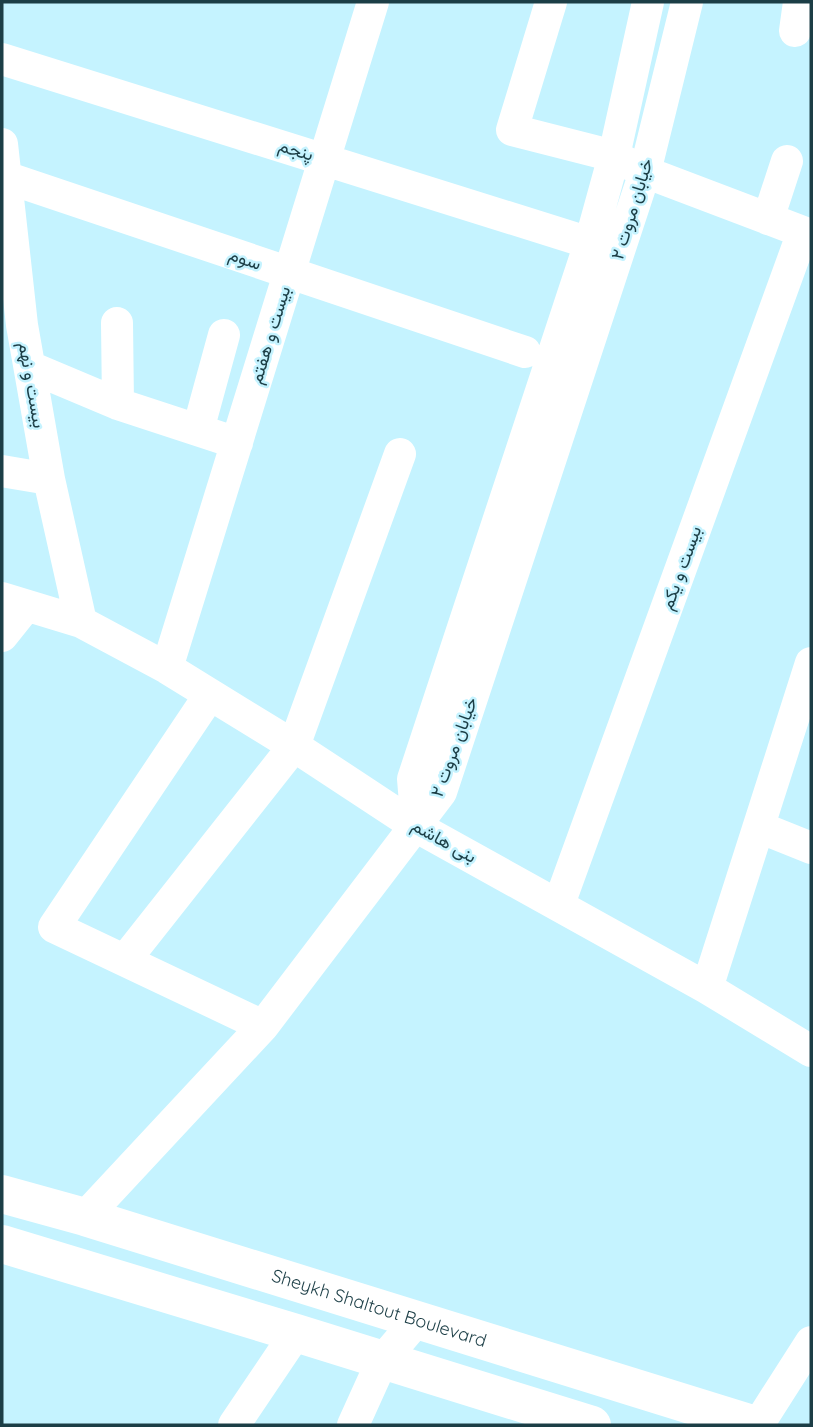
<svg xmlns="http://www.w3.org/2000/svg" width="813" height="1427" viewBox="0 0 813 1427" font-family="Quicksand,Vazirmatn,sans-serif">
<rect width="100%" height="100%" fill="#c5f3ff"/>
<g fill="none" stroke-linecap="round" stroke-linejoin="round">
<path stroke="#fff" stroke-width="32" d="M551,2L512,130L614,156L645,172L811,235
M795,31L799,2
M2,59L590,243
M2,144L22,325L49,479L81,622
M5,177L525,352
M768,219L787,161
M117,323L118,404
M30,367L118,404L237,443
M198,430L224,335
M2,471L49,479
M2,598L81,622L167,668L294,746L417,827L707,988L811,1051
M2,636L26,606
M167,668L373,2
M209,696L54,927L263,1026
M417,827L413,779L590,243L614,156L648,2
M759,827L811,848
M559,904L803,232
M125,960L294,746L400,454
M707,988L811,663
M85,1217L263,1026L441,792L645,172L687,2
M234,1425L296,1333
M353,1425L382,1361L417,1320
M758,1425L811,1342"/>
<g stroke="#fff" stroke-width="38">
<path id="s1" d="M2,1194L85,1217L755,1425"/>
<path d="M2,1244L296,1333L592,1425"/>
</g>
</g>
<g text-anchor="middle" stroke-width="5" stroke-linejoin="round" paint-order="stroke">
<g font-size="18" fill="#1c3e46" stroke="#c5f3ff">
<text transform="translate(296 150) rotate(17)" y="6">پنجم</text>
<text transform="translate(632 209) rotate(-73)" y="6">خیابان مروت ۲</text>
<text transform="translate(245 259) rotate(19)" y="6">سوم</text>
<text transform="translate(270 335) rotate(-73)" y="6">بیست و هفتم</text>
<text transform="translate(32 385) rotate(80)" y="6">بیست و نهم</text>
<text transform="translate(681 568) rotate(-70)" y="6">بیست و یکم</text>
<text transform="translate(454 747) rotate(-70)" y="6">خیابان مروت ۲</text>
<text transform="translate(444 841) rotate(29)" y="6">بنی هاشم</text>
<text dy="6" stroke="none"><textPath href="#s1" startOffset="394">Sheykh Shaltout Boulevard</textPath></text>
</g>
</g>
<rect width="813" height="1427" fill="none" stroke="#1c3e46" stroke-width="7"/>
</svg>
